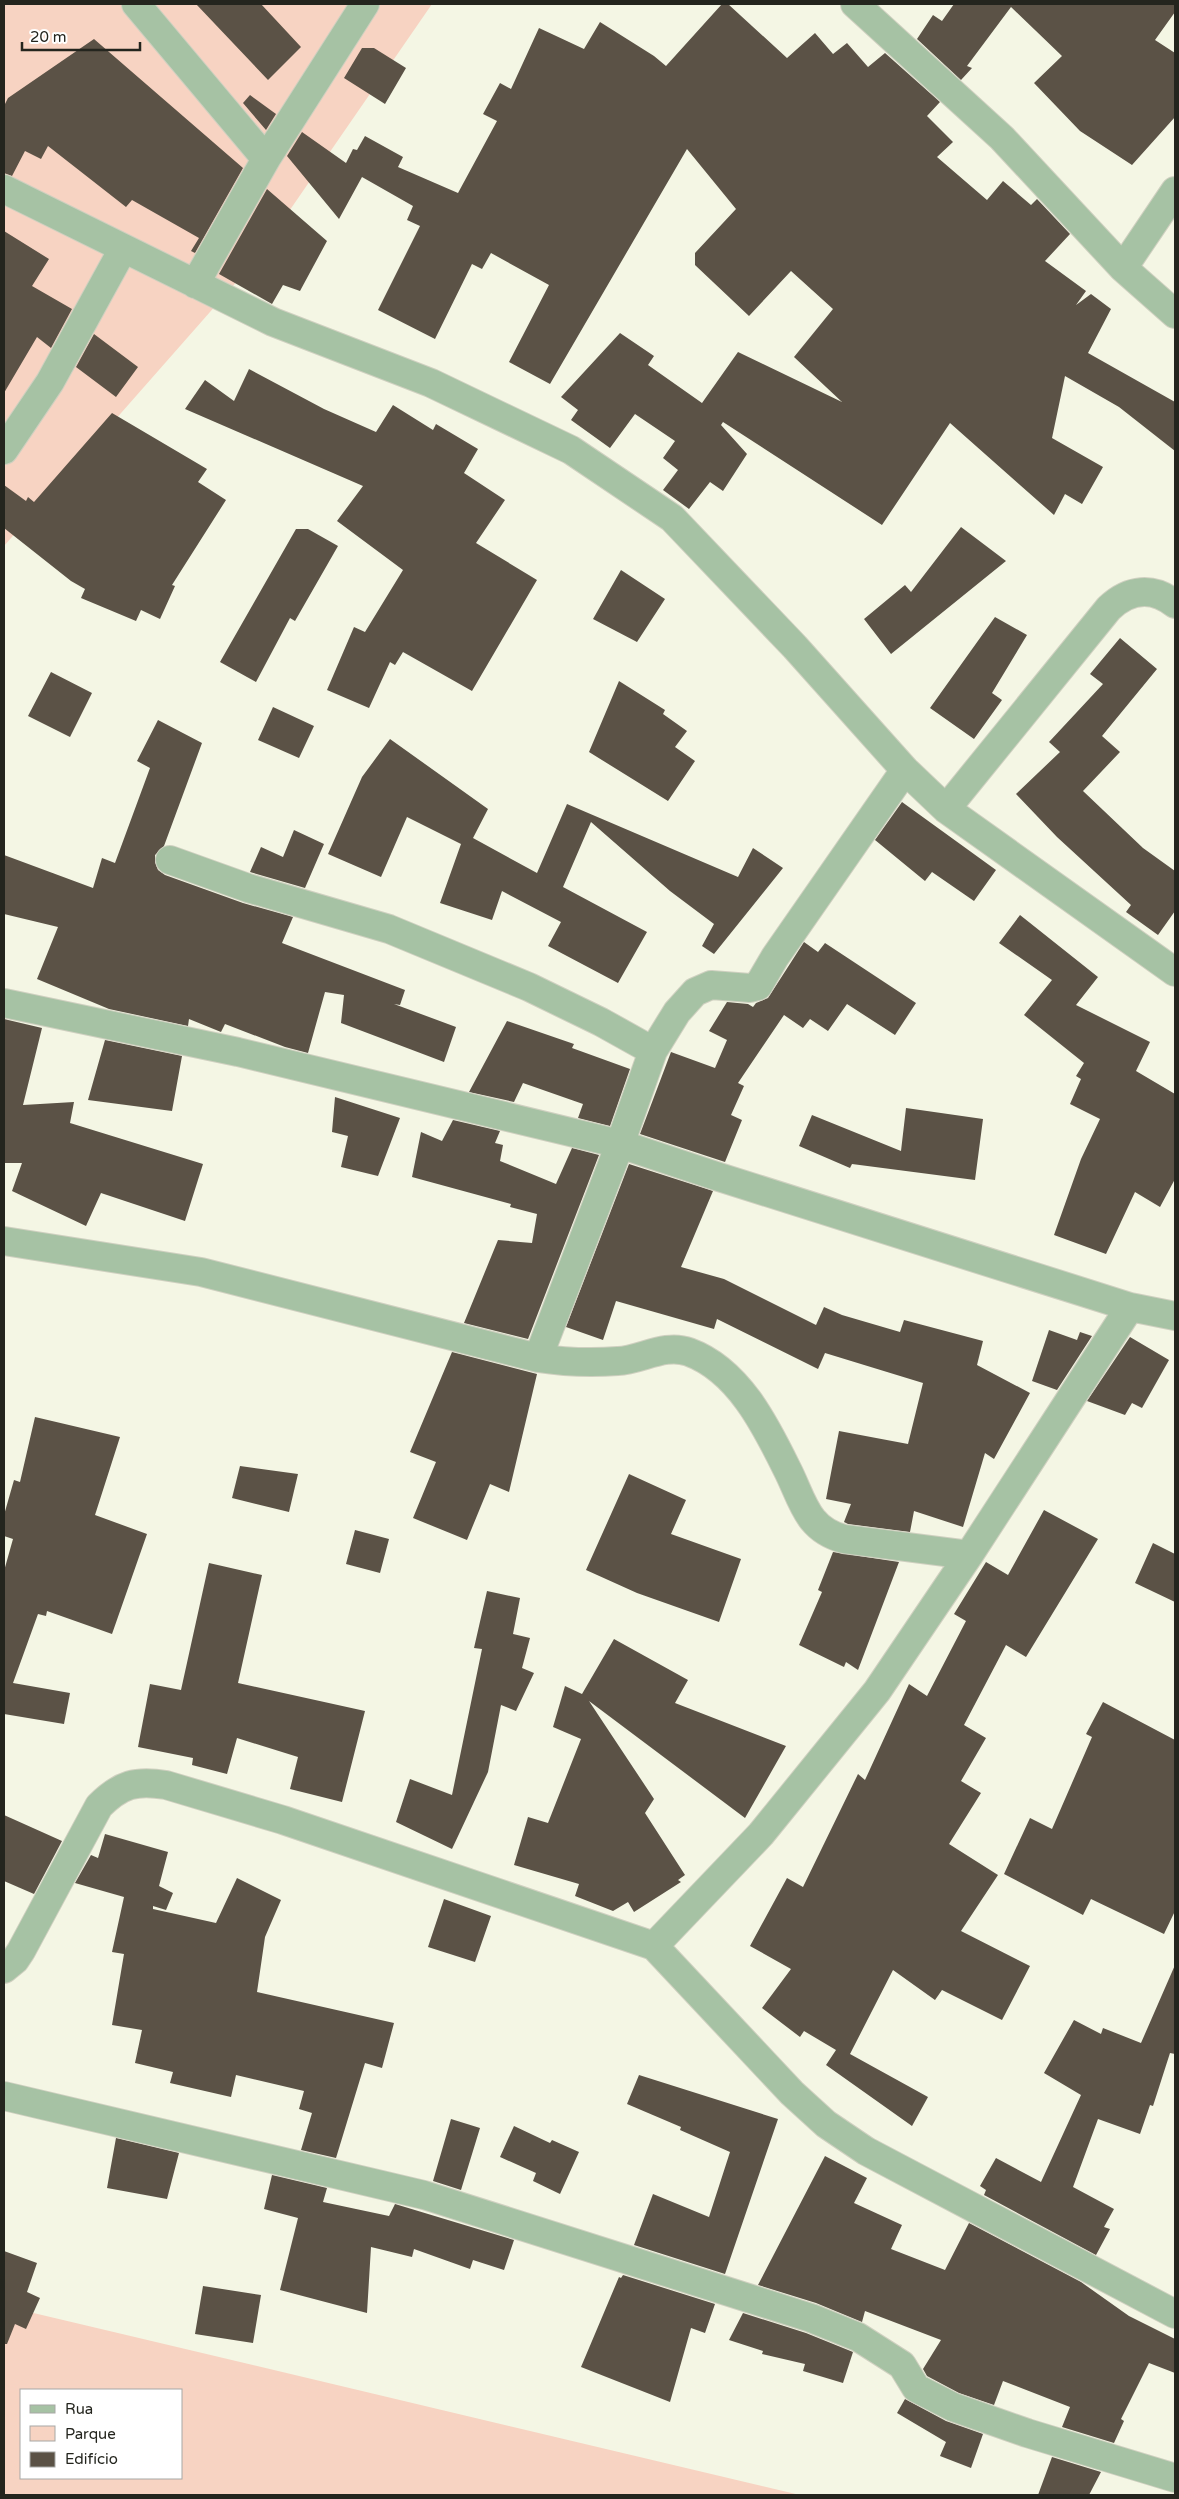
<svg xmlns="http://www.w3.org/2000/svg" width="1179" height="2499" viewBox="0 0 1179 2499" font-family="'Varela Round',sans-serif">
<rect width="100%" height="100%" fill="#f4f6e4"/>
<path fill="#f7d3c2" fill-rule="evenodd" d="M4,4H432L254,262L4,546Z
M4,2306L800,2495H4ZM21,2390H181V2478H21Z"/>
<path fill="#5b5246" d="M196,4H261L301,47L268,80Z
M722,4H728L787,58L815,33L833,54L847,43L868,67L885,53L940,102L927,116L953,142L937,157L987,200L1003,181L1031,205L1037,199L1070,234L1045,261L1086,291L1076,305L1091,294L1111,309L1088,353L1175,402V451L1119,407L1065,376L1052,438L1103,467L1082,504L1065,494L1054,515L950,423L882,525L723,422L721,425L747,454L723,491L710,482L689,509L663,490L678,470L663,458L675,441L635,414L610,448L571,420L578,410L561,397L620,333L654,356L648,365L702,403L738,352L842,402L794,357L833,309L791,271L749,316L695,265V253L736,209L687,149L550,384L509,362L549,285L491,253L482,269L472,264L435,339L378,310L420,226L407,220L413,206L362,177L339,219L287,156L302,132L346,163L353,149L357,150L365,136L403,157L398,167L458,193L497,121L483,114L500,83L511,89L539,28L584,49L600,22L654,56L666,66Z
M954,4H1175V12L1155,40L1175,53V117L1132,165L1080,131L1034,83L1062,56L1011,7L967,66L972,68L961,80L917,39L933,15L942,21Z
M94,39L243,168L195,253L191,251L199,238L132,200L126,207L48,146L41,159L25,151L12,176L4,173V106L8,98Z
M362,48H374L406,68L385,104L344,78Z
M250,95L276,114L266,130L243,103Z
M267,189L327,241L300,291L283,285L272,304L219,274Z
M4,231L49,259L32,286L72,309L51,348L37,337L4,393Z
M94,334L138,367L116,397L76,367Z
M249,369L324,409L376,432L393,405L433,430L436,424L478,449L464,473L505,500L476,543L537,580L472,691L403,652L395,665L390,662L369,708L327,690L354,627L365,632L403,570L337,521L363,486L185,409L205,380L234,401Z
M112,413L207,469L198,482L226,500L172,585L175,586L160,619L141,610L136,621L81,598L85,589L71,581L4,528V485L26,501L28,497L34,502Z
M961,527L1006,561L891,654L864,619L905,585L911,592Z
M296,529H308L338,546L295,621L290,618L256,682L220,662Z
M621,570L665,599L637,642L593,619Z
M995,617L1027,635L992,693L1002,700L974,739L930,708Z
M1120,638L1157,669L1102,736L1120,752L1083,791L1143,848L1175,871V911L1158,935L1126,912L1131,905L1057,837L1016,794L1060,752L1049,742L1103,684L1090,674Z
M51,672L92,693L70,737L28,716Z
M619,681L665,710L663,714L687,731L675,747L695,761L668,801L589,752Z
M273,707L314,726L299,758L258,740Z
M158,720L202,743L164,846L155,855V862L158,870L165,875L243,903L293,917L282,943L405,990L400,1005L394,1004L456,1027L444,1062L341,1023L344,995L325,992L308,1053L285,1047L225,1024L221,1032L189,1019L188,1026L109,1009L37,979L58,927L4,914V855L93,888L102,858L115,863L150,768L137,761Z
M390,739L488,809L473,838L537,873L567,804L738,877L753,848L783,868L714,954L702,946L714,924L670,891L591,822L563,887L647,932L618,983L548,946L561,922L502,891L492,920L440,903L461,844L407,817L381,877L328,854L362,777Z
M902,802L996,870L974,901L932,872L925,881L875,840Z
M294,830L324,844L305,888L250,872L261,847L283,857Z
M1020,915L1098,977L1076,1005L1150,1042L1136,1071L1175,1094V1179L1160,1207L1135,1192L1106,1254L1054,1235L1081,1159L1100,1119L1070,1104L1081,1079L1076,1076L1084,1063L1024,1015L1052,980L999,943Z
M804,942L818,952L825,943L916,1003L895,1035L847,1004L828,1031L810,1019L803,1028L784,1015L738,1083L744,1086L731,1115L742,1120L725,1162L640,1134L671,1052L715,1068L727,1040L709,1031L727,1002L748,1004L753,1007L756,1003L768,998Z
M4,1019L42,1028L23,1105L74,1102L70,1123L203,1164L185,1221L101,1193L86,1226L12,1191L22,1163H4Z
M507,1021L574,1044L572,1048L630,1069L610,1126L578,1118L583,1104L523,1083L514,1102L469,1092Z
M105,1040L182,1056L172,1111L88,1100Z
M335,1097L400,1118L378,1176L341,1167L348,1136L332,1132Z
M906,1108L983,1119L975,1180L852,1164L850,1168L799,1146L812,1115L901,1151Z
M453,1120L500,1131L495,1143L503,1145L500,1161L556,1184L572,1148L599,1155L528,1339L464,1323L498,1240L532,1243L537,1214L510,1207L511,1204L412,1177L421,1132L442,1141Z
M629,1164L713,1191L681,1267L724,1279L816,1325L824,1307L842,1315L900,1332L904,1320L983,1341L977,1365L1030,1393L994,1459L985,1453L963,1527L914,1511L910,1532L848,1524L844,1522L851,1504L826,1499L839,1431L908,1444L923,1383L825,1353L818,1369L717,1319L714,1329L616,1301L603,1340L566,1327Z
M1049,1330L1077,1340L1080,1332L1092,1336L1057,1390L1032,1381Z
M1130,1337L1169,1360L1142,1408L1132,1403L1125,1415L1087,1401Z
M452,1352L537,1374L509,1492L490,1484L467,1540L413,1518L436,1462L410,1452Z
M35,1417L120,1437L95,1515L147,1534L112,1634L47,1611L46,1616L38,1614L13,1683L70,1693L64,1724L4,1714V1571L13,1539L4,1536V1515L14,1480L20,1482Z
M240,1466L298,1474L289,1512L232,1498Z
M629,1474L686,1500L671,1534L741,1559L719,1622L637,1593L586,1570Z
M1044,1510L1098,1539L1026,1657L1006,1645L964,1725L986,1738L961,1781L981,1793L949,1844L998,1875L961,1931L1030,1966L1002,2020L942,1990L935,2000L893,1970L850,2054L928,2097L912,2126L826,2065L836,2050L804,2031L800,2037L762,2008L791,1969L750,1946L787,1878L803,1887L858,1774L865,1780L909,1684L927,1696L966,1621L954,1614L986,1562L1008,1575Z
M355,1530L389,1539L380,1573L346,1564Z
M1153,1543L1175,1554V1602L1135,1583Z
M833,1552L899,1562L858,1670L846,1662L844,1667L799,1645L822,1592L818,1590Z
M209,1563L262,1575L238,1683L365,1711L342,1802L290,1789L298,1757L237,1738L227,1774L192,1765L193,1758L138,1747L150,1684L181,1690Z
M487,1591L520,1598L513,1634L530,1638L522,1668L534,1673L516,1711L501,1705L488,1772L452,1849L396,1822L410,1779L452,1795L482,1649L474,1648Z
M614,1639L688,1680L675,1703L786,1746L745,1818L589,1701L654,1799L645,1813L685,1875L678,1880L681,1882L634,1912L628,1902L613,1911L575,1896L579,1884L514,1865L528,1817L548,1823L581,1739L553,1727L565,1686L582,1694Z
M1103,1702L1175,1740V1911L1164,1934L1091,1899L1083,1915L1004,1874L1030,1818L1052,1829L1092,1737L1086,1734Z
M4,1815L62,1841L34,1894L4,1881Z
M105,1834L168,1852L159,1886L173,1893L166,1910L153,1906V1909L216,1923L237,1878L281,1900L265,1937L257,1992L394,2023L382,2068L365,2063L336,2158L301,2150L312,2113L299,2109L304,2091L236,2075L231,2097L170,2083L173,2072L135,2063L142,2030L112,2025L124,1954L112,1952L124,1897L75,1883L91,1855L98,1858Z
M444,1899L491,1916L475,1962L428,1947Z
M1175,1965V2054L1170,2053L1153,2106L1150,2105L1140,2134L1098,2119L1073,2187L1114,2209L1104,2227L1110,2229L1096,2255L984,2195L986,2190L980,2186L996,2158L1041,2182L1081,2095L1044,2073L1074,2020L1101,2034L1103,2028L1141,2043Z
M639,2075L778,2119L725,2274L634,2245L653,2194L709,2217L730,2152L680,2130L681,2127L627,2104Z
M451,2119L480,2128L461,2190L433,2181Z
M514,2126L550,2143L552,2140L579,2152L560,2194L533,2181L536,2173L500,2157Z
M116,2138L179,2153L167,2199L107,2188Z
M825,2156L867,2178L854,2203L902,2225L891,2249L945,2270L969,2223L1081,2282L1129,2316L1175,2339V2373L1149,2363L1121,2419L1124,2421L1114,2443L1062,2427L1070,2407L1003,2381L994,2405L959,2393L927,2376L923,2369L941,2340L865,2311L862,2322L816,2303L758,2285Z
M272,2175L327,2188L323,2202L389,2216L395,2204L514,2240L504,2270L473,2260L470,2269L414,2249L412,2257L371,2247L367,2313L280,2290L298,2218L264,2209Z
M4,2251L37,2263L27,2292L40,2298L26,2329L15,2324L7,2344H4Z
M623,2275L715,2304L705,2333L691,2328L670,2402L581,2367L619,2277L621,2278Z
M203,2286L261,2295L253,2343L195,2334Z
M743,2313L806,2333L853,2352L843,2383L803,2371L805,2364L762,2354L763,2351L729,2340Z
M905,2399L946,2421L983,2434L971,2468L940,2456L946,2442L897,2413Z
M1052,2457L1101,2472L1089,2495H1038Z"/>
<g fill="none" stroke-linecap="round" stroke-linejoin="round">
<g stroke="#cfd0c0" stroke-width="30">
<path id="minor" d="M136,4L266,159
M855,4L1002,138L1123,268L1175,314
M4,189L273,322L431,383L571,450L672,518L795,647L905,770L946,809L1175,972
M1123,268L1175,191
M195,284L266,159L365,4
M4,450L50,382L123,249
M946,809L1109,608C1129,589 1153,586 1175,604
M170,860L248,888L389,929L529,987L601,1022L653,1051
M4,1003L238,1052L620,1144L719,1177L1130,1307L1175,1316
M4,1241L201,1272L538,1358C564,1362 592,1363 618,1361C641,1360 665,1343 689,1352C738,1370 765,1424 787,1469C803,1500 806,1529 844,1539L969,1555
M538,1358L620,1144L653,1051L677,1012L695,992L711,985L750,988L758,986L775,957L905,770
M654,1946L761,1834L877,1691L969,1555L1130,1307
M4,1969L15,1960L21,1951L99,1806C121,1784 136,1780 166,1785L283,1820L654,1946L792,2093L826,2124L866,2151L1175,2314
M4,2096L424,2195L811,2318L858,2337L902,2365L916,2388L953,2407L1027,2433L1175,2478"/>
</g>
<use href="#minor" stroke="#a6c2a4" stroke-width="28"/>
</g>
<rect width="1179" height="2499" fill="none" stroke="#24251e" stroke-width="10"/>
<rect x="20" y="2389" width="162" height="90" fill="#ffffff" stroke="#a7a8a5"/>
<rect x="30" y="2405" width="25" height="8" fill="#a6c2a4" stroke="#a7a8a5"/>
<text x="65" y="2414" font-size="15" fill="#24251e">Rua</text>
<rect x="30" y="2426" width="25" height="15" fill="#f7d3c2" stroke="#a7a8a5"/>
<text x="65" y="2439" font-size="15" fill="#24251e">Parque</text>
<rect x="30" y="2452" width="25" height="15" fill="#5b5246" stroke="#a7a8a5"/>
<text x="65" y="2464" font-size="15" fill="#24251e">Edifício</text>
<path d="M22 42v8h118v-8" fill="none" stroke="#24251e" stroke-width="2.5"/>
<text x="30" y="42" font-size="15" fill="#24251e" stroke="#ffffff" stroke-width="4" paint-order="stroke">20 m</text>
</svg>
